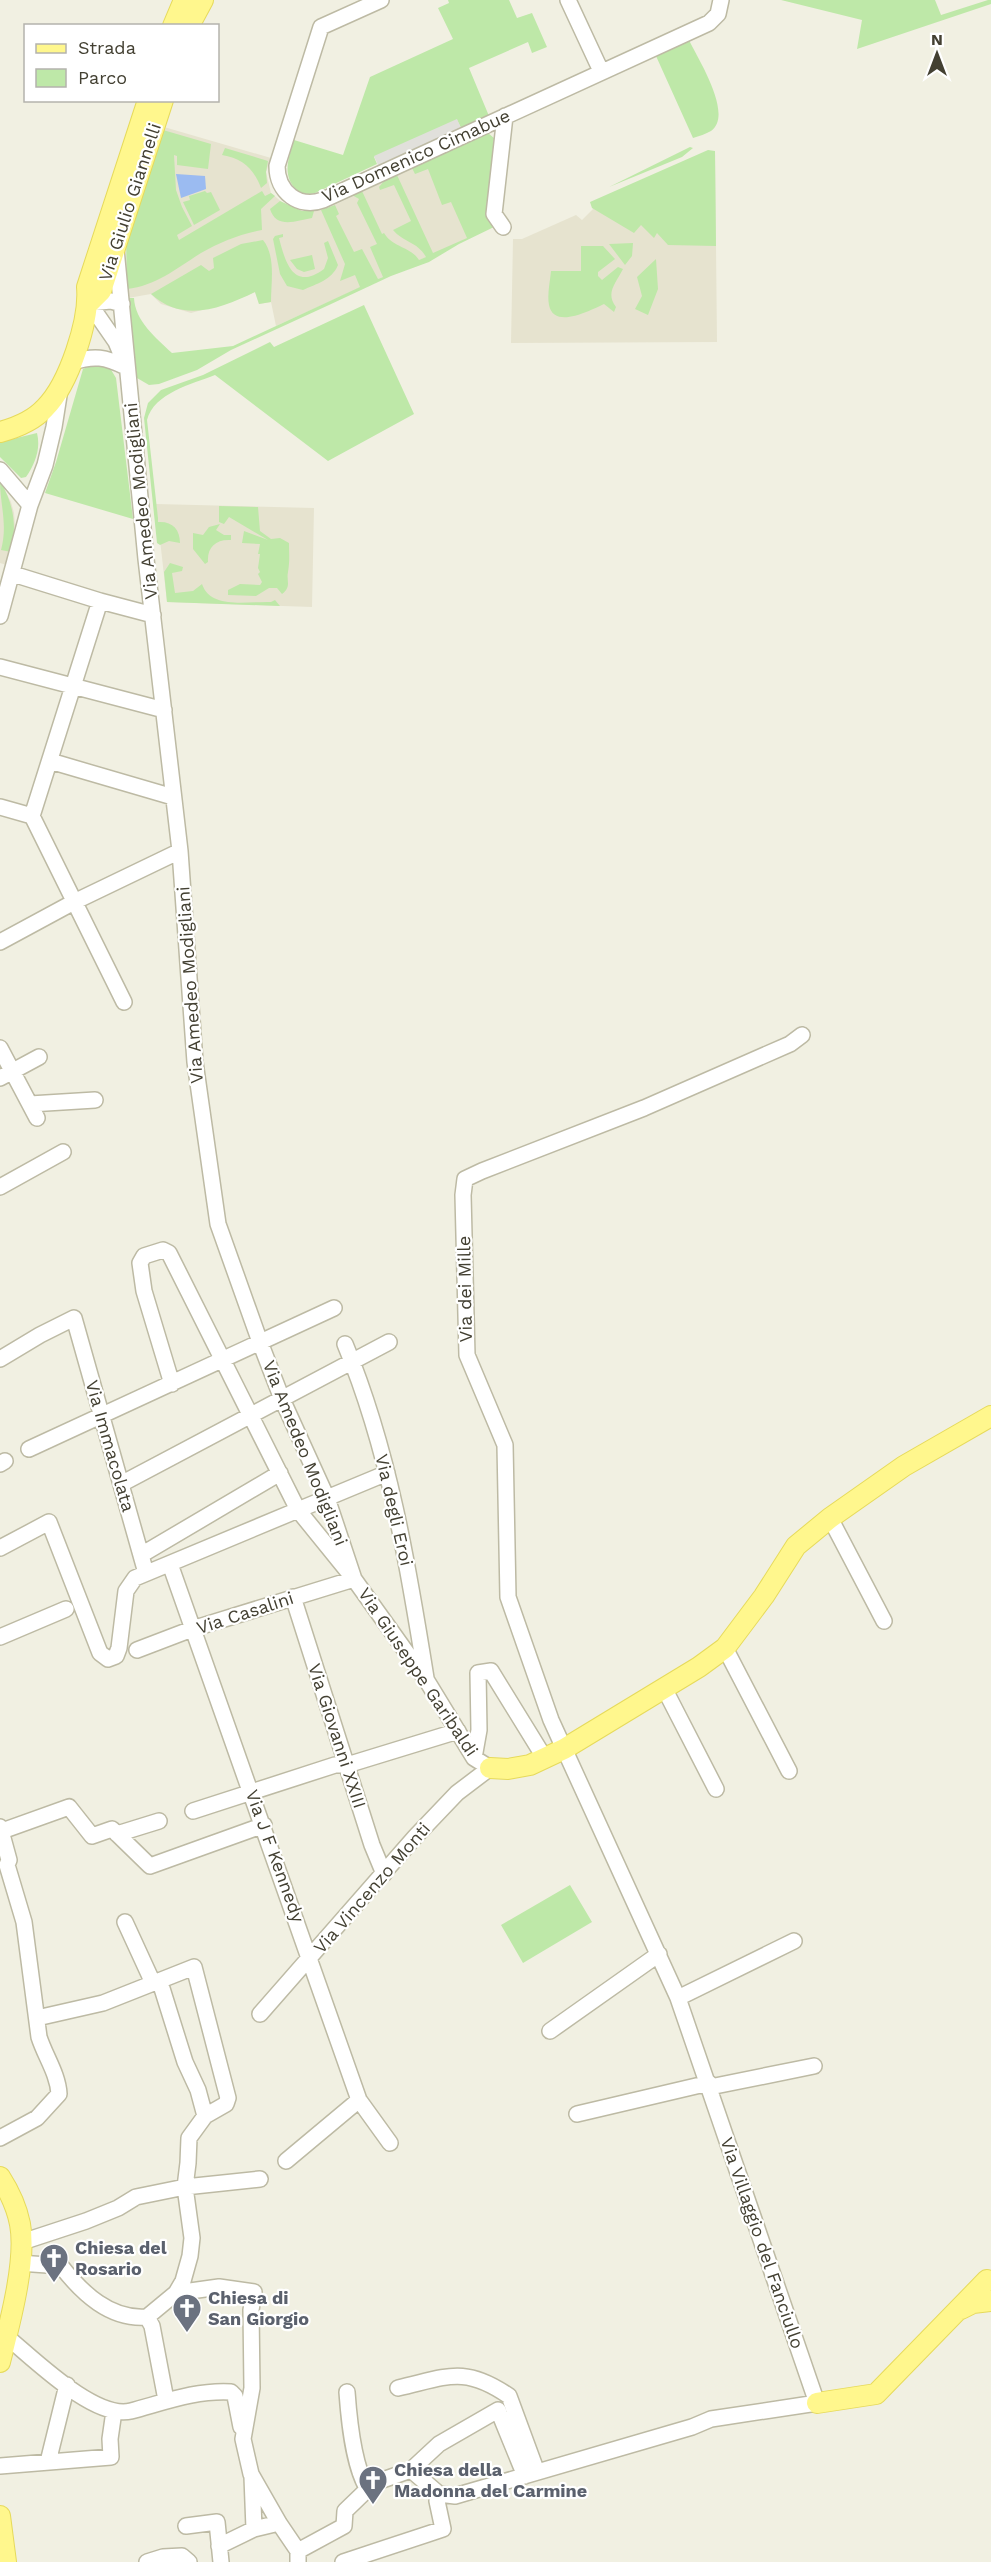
<svg xmlns="http://www.w3.org/2000/svg" width="991" height="2562" viewBox="0 0 991 2562" font-family="'Work Sans',sans-serif">
<rect width="100%" height="100%" fill="#f1f0e2"/>
<path fill="#e6e3cf" d="M164,127L271,158L266,172L271,193L284,204L302,211L326,209L432,159L468,238L276,326L271,302L259,304L255,292L231,302L191,313L161,304L151,294L128,298L126,274Z
M715,151L717,342L511,343L513,239H522L576,215L582,220L597,205Z
M0,481L11,502L14,513L15,526L7,565L0,563Z
M156,504L314,508L312,607L167,602Z"/>
<path fill="#bee8a8" d="M448,0H509L517,18L532,13L547,47L532,53L528,42L469,68L489,116L461,128L457,120L374,157L377,164L315,193C308,195 302,194 297,190C281,176 289,157 294,140L343,155L370,77L453,39L438,8L449,3Z
M781,0H935L941,15L988,0H991V4L857,49L862,20Z
M689,40C698,59 734,115 711,131C706,134 699,136 693,138L656,56Z
M163,130L211,144L208,169L177,165V156L174,155L176,190L182,207L192,226L177,235L179,240L262,191L265,196L271,193L275,196L261,209L262,230C240,234 220,242 201,253C177,268 156,286 127,289L126,240Z
M488,133L494,138L486,214L494,227L459,244L429,262L391,276L329,305L231,350L197,370L159,384L149,385L137,378L128,298H134C135,321 156,338 172,353L233,346L360,287L355,275L340,281L345,264L321,210L335,205L339,214L336,216L354,252L362,249L378,279L383,277L370,247L377,244L357,203L359,199L352,195L362,191L382,234L384,233C393,248 410,246 419,260L426,257C418,242 403,242 393,230L411,221L394,185L380,190L379,187L384,181L397,175L433,253L467,238L451,202L442,205L428,169L415,174L412,168Z
M690,147L693,148L682,157L609,187Z
M225,148L268,161L266,172L267,183L261,188C254,169 242,158 222,155Z
M708,150L715,151L716,246L668,245L657,233L654,238L641,225L634,233L592,208L590,202Z
M205,191L207,193L211,192L220,210L194,225L183,202L190,200L189,196Z
M280,201L302,211H314L312,218C296,221 276,229 270,209Z
M283,234V237L279,238C285,261 293,292 324,269L328,258L324,243L328,241L338,265C332,280 316,284 303,290L287,286L280,274L273,239L275,236Z
M263,240C276,256 271,282 271,302L259,304L255,292C220,309 183,323 151,294L201,265L209,271L214,268L213,258L241,244Z
M633,243L632,256L625,265L609,244Z
M581,246H603L615,259L598,272V276L602,280L618,267L623,269C616,283 605,293 616,307L614,312L604,304C591,310 554,330 549,305C547,295 550,282 551,271H581Z
M312,255L315,269L304,272L297,269L290,260Z
M656,259L658,289L648,315L635,309L642,296L637,277Z
M364,305L414,414L328,461L215,375C192,384 154,393 147,420L158,518V522C172,521 180,529 180,543L169,541L160,545L157,543L144,418L148,403L161,390L203,375L270,342L274,347Z
M93,365L110,368L116,378L133,519L45,493L56,462L83,369Z
M37,433C41,449 35,464 26,477L21,478L0,457V442Z
M0,481C14,504 17,526 11,552L1,550C8,525 0,505 0,481Z
M219,506L258,507L260,531L271,539L280,538L289,543C289,555 290,559 288,572C286,581 292,586 282,594L277,588H269L256,596L228,595V590L240,584L260,585L262,582L258,574L260,572L258,568L260,554H258L260,544L242,543L244,531L268,540L229,517L224,524L219,522Z
M220,524L216,530L224,535H231V540C216,539 207,547 208,562L205,564L193,549V533L203,535L209,527Z
M170,563L183,567L182,571L172,573L175,593L193,591L202,584C211,610 248,601 271,602L275,600L280,606L167,602L164,572Z
M570,1885L592,1922L523,1963L501,1925Z"/>
<path fill="#e1e0db" d="M457,119L461,128L378,165L374,156Z"/>
<path fill="#9bbbf1" d="M176,174L205,176L206,189L181,198Z"/>
<g fill="none" stroke-linecap="round" stroke-linejoin="round">
<g stroke="#bdbaa4" stroke-width="18">
<path id="minor" d="M381,0L321,27L277,166C277,192 299,209 323,200L709,23L718,14L721,0
M568,0L601,71
M503,227L494,214L505,116
M116,249L146,559L180,851L195,1062L218,1224L260,1342L282,1399L327,1498L354,1579L192,1629L137,1650
M122,304L111,301L89,303L116,342L123,359
M72,362C95,355 105,357 126,367
M0,470L30,505
M13,574L100,601L153,615
M100,601L32,816L124,1002
M0,616L30,505L45,465L54,427L60,389
M0,667L164,710
M50,761L173,797
M0,807L32,816
M0,942L74,902L180,851
M0,1048L37,1118
M0,1078L39,1057
M30,1104L95,1100
M0,1187L63,1152
M345,1344C389,1450 408,1565 426,1678
M0,1359L40,1335L74,1318L146,1573
M172,1384L144,1291L140,1263L144,1256L163,1250L169,1253L298,1510L387,1473
M29,1449L334,1308
M0,1464L5,1461
M121,1484L389,1342
M830,1518L884,1621
M0,1548L49,1522L100,1653L108,1659L116,1656L119,1648L126,1591L135,1578L298,1510L354,1579L427,1681L474,1758L490,1768L457,1793L415,1837L260,2014
M141,1555L280,1473
M170,1564L359,2100L390,2143
M293,1597L372,1845L384,1874
M0,1637L66,1609
M725,1648L789,1771
M664,1688L716,1789
M474,1758L479,1730L478,1673L491,1671L544,1757
M193,1811L335,1765H347L458,1731
M0,1827L9,1860L7,1865L24,1922L39,2037C45,2056 58,2074 59,2094L37,2118L0,2138
M2,1831L69,1807L92,1836L112,1829L150,1866L264,1825
M117,1834L159,1821
M125,1922L153,1983
M160,1982L185,2062L198,2090L205,2116
M678,1998L794,1941
M37,2018L103,2003L194,1967L228,2098L226,2104L205,2116L189,2138L188,2163L185,2187L192,2238L190,2256L183,2281L176,2293L147,2317
M550,2031L659,1954
M710,2087L814,2066
M577,2114L709,2083
M286,2161L359,2100
M22,2242L86,2221L118,2208L136,2197L185,2187L260,2179
M19,2263L61,2266C82,2293 110,2320 147,2317
M176,2293L219,2287L254,2292L251,2310L252,2388L243,2439L251,2474L279,2523L298,2551V2562
M147,2317L152,2326L166,2400
M7,2337C34,2359 95,2420 131,2411C165,2402 196,2390 231,2392L235,2396L241,2427
M398,2388C447,2377 464,2365 509,2396L537,2472
M347,2392C349,2420 353,2464 367,2488
M48,2462L67,2385
M0,2466L111,2457L110,2439L114,2411
M411,2470L439,2494
M252,2477L254,2529
M439,2494L455,2496L692,2427L711,2419L817,2403L678,1998L551,1720L508,1597L505,1445L467,1355L463,1195L465,1179L482,1171L644,1108L790,1044L802,1035
M186,2526L217,2522L221,2562
M219,2546L254,2529L279,2523
M298,2551L344,2526L345,2511L374,2483L411,2470L439,2444L498,2410L525,2476
M147,2562L163,2557L182,2556L189,2562
M343,2562L443,2529L437,2501L439,2494"/>
</g>
<g stroke="#e6da5b" stroke-width="22">
<path id="major" d="M173,26L184,0
M189,26L203,0
M89,303L101,291L163,100
M0,432C15,428 34,420 45,408C69,384 90,320 87,287L148,100
M490,1768L508,1769L530,1765L564,1749L699,1667L725,1648L764,1596L796,1546L830,1518L904,1466L991,1416
M0,2177C9,2191 17,2209 20,2224C27,2261 9,2326 0,2362
M961,2309L973,2303L991,2301
M817,2403L876,2394L987,2280
M0,2516L6,2562"/>
</g>
<use href="#minor" stroke="#fff" stroke-width="15"/>
<use href="#major" stroke="#fff78d" stroke-width="20"/>
</g>
<defs>
<g id="church-pin" transform="scale(1.5)"><path d="M0 17L-7.5 6A9.5 9.5 0 1 1 7.5 6Z" fill="#6b7280" stroke="#fff"/><path d="M-1.2-6h2.4v3.5h3.3v2.4h-3.3V6h-2.4V-.1h-3.3v-2.4h3.3Z" fill="#fff"/></g>
</defs>
<g fill-rule="evenodd">
<use href="#church-pin" x="54" y="2258"/>
<use href="#church-pin" x="187" y="2308"/>
<use href="#church-pin" x="373" y="2480"/>
</g>
<g text-anchor="middle" stroke-width="4.5" stroke-linejoin="round" paint-order="stroke">
<g font-size="18" fill="#434032" stroke="#fff">
<text transform="translate(416 156) rotate(-24)" y="6">Via Domenico Cimabue</text>
<text transform="translate(130 202) rotate(-72)" y="6">Via Giulio Giannelli</text>
<text transform="translate(141 501) rotate(-96)" y="6">Via Amedeo Modigliani</text>
<text transform="translate(190 985) rotate(-94)" y="6">Via Amedeo Modigliani</text>
<text transform="translate(465 1289) rotate(-91)" y="6">Via dei Mille</text>
<text transform="translate(110 1446) rotate(74)" y="6">Via Immacolata</text>
<text transform="translate(305 1453) rotate(68)" y="6">Via Amedeo Modigliani</text>
<text transform="translate(394 1510) rotate(77)" y="6">Via degli Eroi</text>
<text transform="translate(245 1613) rotate(-18)" y="6">Via Casalini</text>
<text transform="translate(418 1672) rotate(56)" y="6">Via Giuseppe Garibaldi</text>
<text transform="translate(337 1736) rotate(72)" y="6">Via Giovanni XXIII</text>
<text transform="translate(275 1856) rotate(70)" y="6">Via J F Kennedy</text>
<text transform="translate(372 1888) rotate(-49)" y="6">Via Vincenzo Monti</text>
<text transform="translate(762 2243) rotate(71)" y="6">Via Villaggio del Fanciullo</text>
</g>
<g font-size="18" font-weight="bold" fill="#5b616d" stroke="#fff" text-anchor="start">
<text x="75" y="2254">Chiesa del<tspan x="75" dy="21">Rosario</tspan></text>
<text x="208" y="2304">Chiesa di<tspan x="208" dy="21">San Giorgio</tspan></text>
<text x="394" y="2476">Chiesa della<tspan x="394" dy="21">Madonna del Carmine</tspan></text>
</g>
</g>
<rect x="24" y="24" width="195" height="78" fill="#ffffff" stroke="#b4b3ad" stroke-width="1.5"/>
<rect x="36" y="44" width="30" height="9" fill="#fff78d" stroke="#b4b3ad" stroke-width="1.5"/>
<text x="78" y="54" font-size="18" fill="#434032">Strada</text>
<rect x="36" y="69" width="30" height="18" fill="#bee8a8" stroke="#b4b3ad" stroke-width="1.5"/>
<text x="78" y="84" font-size="18" fill="#434032">Parco</text>
<g transform="translate(937 54)" stroke="#ffffff" stroke-width="4.5" paint-order="stroke">
<path d="M0-4.5L10 22L0 15L-10 22Z" fill="#434032"/>
<text y="-9" font-size="16" font-weight="bold" text-anchor="middle" fill="#434032">N</text>
</g>
</svg>
